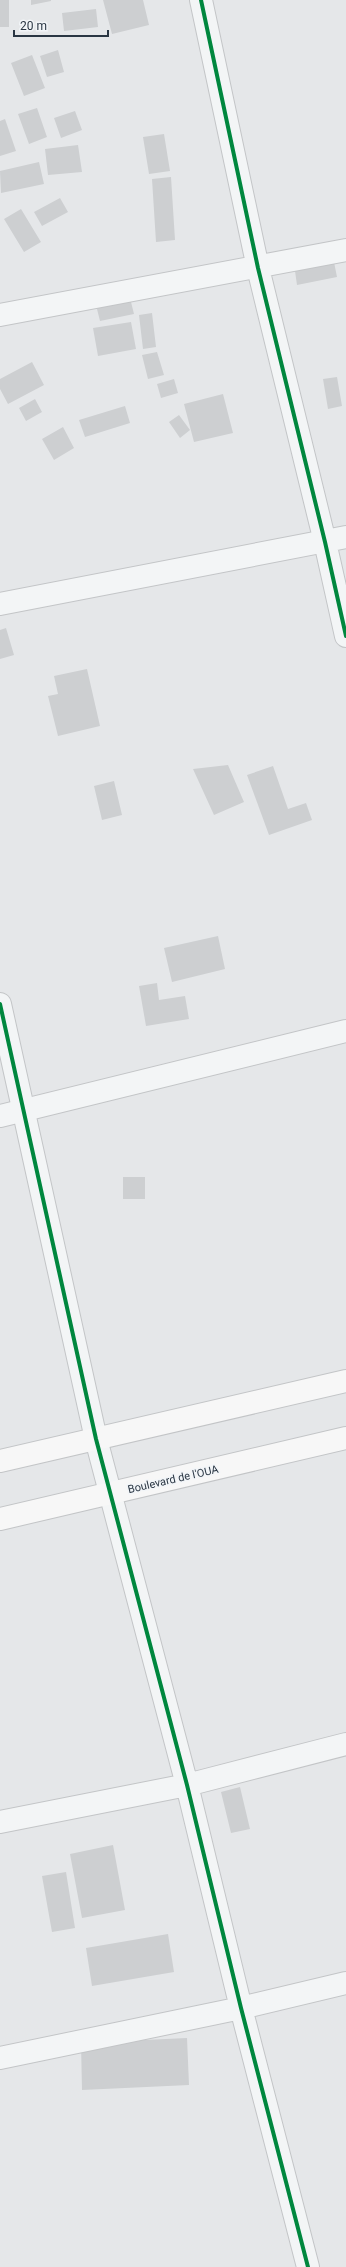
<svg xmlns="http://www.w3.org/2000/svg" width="346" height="2267" viewBox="0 0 346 2267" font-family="Roboto,sans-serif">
<rect width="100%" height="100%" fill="#e5e7e9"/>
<path fill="#cdcfd1" d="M0,0H9V27H0Z
M31,0H51V1L31,5Z
M103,0H143L149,25L112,34Z
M96,9L98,27L64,31L62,13Z
M58,50L64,72L47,77L40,56Z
M32,55L45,88L24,96L11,63Z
M37,108L47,137L29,144L18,114Z
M75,111L82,130L61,138L54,118Z
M5,119L16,151L0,156V121Z
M164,134L170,171L149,174L143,137Z
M78,145L82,172L48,175L45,149Z
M39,162L44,184L1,193L0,171Z
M171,177L175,240L156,242L152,179Z
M60,198L68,212L42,226L34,212Z
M21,209L41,242L24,252L4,219Z
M333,257L337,277L297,285L294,264Z
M130,298L134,314L100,321L96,305Z
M152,313L156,347L143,349L139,315Z
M131,322L136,349L98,356L93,328Z
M157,352L164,375L148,379L142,355Z
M32,362L44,385L8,404L0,389V379Z
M337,377L342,406L328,409L323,379Z
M174,379L178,393L161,398L157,384Z
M223,394L233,433L194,442L184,404Z
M35,399L42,412L26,421L19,408Z
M125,406L130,423L85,437L79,420Z
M179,415L190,430L180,438L169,422Z
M63,427L74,448L54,460L42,439Z
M6,628L14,655L0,659V630Z
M87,669L100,726L58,736L48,696L58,694L54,676Z
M228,765L244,802L214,815L193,769Z
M273,766L288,809L306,803L312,820L269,835L247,775Z
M114,781L122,815L102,820L94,786Z
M218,936L225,969L172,982L164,948Z
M157,983L159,1000L185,996L189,1019L146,1026L139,986Z
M123,1177H145V1199H123Z
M240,1787L250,1829L231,1833L221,1792Z
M113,1845L125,1910L82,1918L70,1854Z
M66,1872L75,1928L52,1932L42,1876Z
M168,1934L174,1972L92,1986L86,1948Z
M187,2038L189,2085L82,2090L81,2043Z"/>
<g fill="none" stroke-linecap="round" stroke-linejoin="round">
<g stroke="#c3c5c7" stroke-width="24">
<path id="street" d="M201,0L258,268L325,542L346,636
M0,315L346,250
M0,604L346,537
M0,1004L96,1439L187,1785L241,2008L308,2267
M0,1116L346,1031
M0,1822L187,1785L346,1744
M0,2058L241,2008L346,1983"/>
</g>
<g stroke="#c3c5c7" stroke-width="24">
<path id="secondary" d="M0,1461L346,1381
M0,1519L346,1438"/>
</g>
<use href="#street" stroke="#f3f5f6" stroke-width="22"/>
<use href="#secondary" stroke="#f7f7f7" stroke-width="22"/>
<g stroke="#f2f5f8" stroke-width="6">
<path id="cycleway" d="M201,0L258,268L325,542L346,636
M0,1004L96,1439L187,1785L241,2008L308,2267"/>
</g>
<use href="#cycleway" stroke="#00873e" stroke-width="4"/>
</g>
<g text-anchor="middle" stroke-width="3" stroke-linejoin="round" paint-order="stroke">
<g font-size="11" fill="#2a3643" stroke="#f2f5f8">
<text transform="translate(173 1479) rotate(-13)" y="4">Boulevard de l'OUA</text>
</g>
</g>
<path d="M14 30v6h94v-6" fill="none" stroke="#2a3643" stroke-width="2"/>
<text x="20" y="30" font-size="12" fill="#2a3643" stroke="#f2f5f8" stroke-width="3" paint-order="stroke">20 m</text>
</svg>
